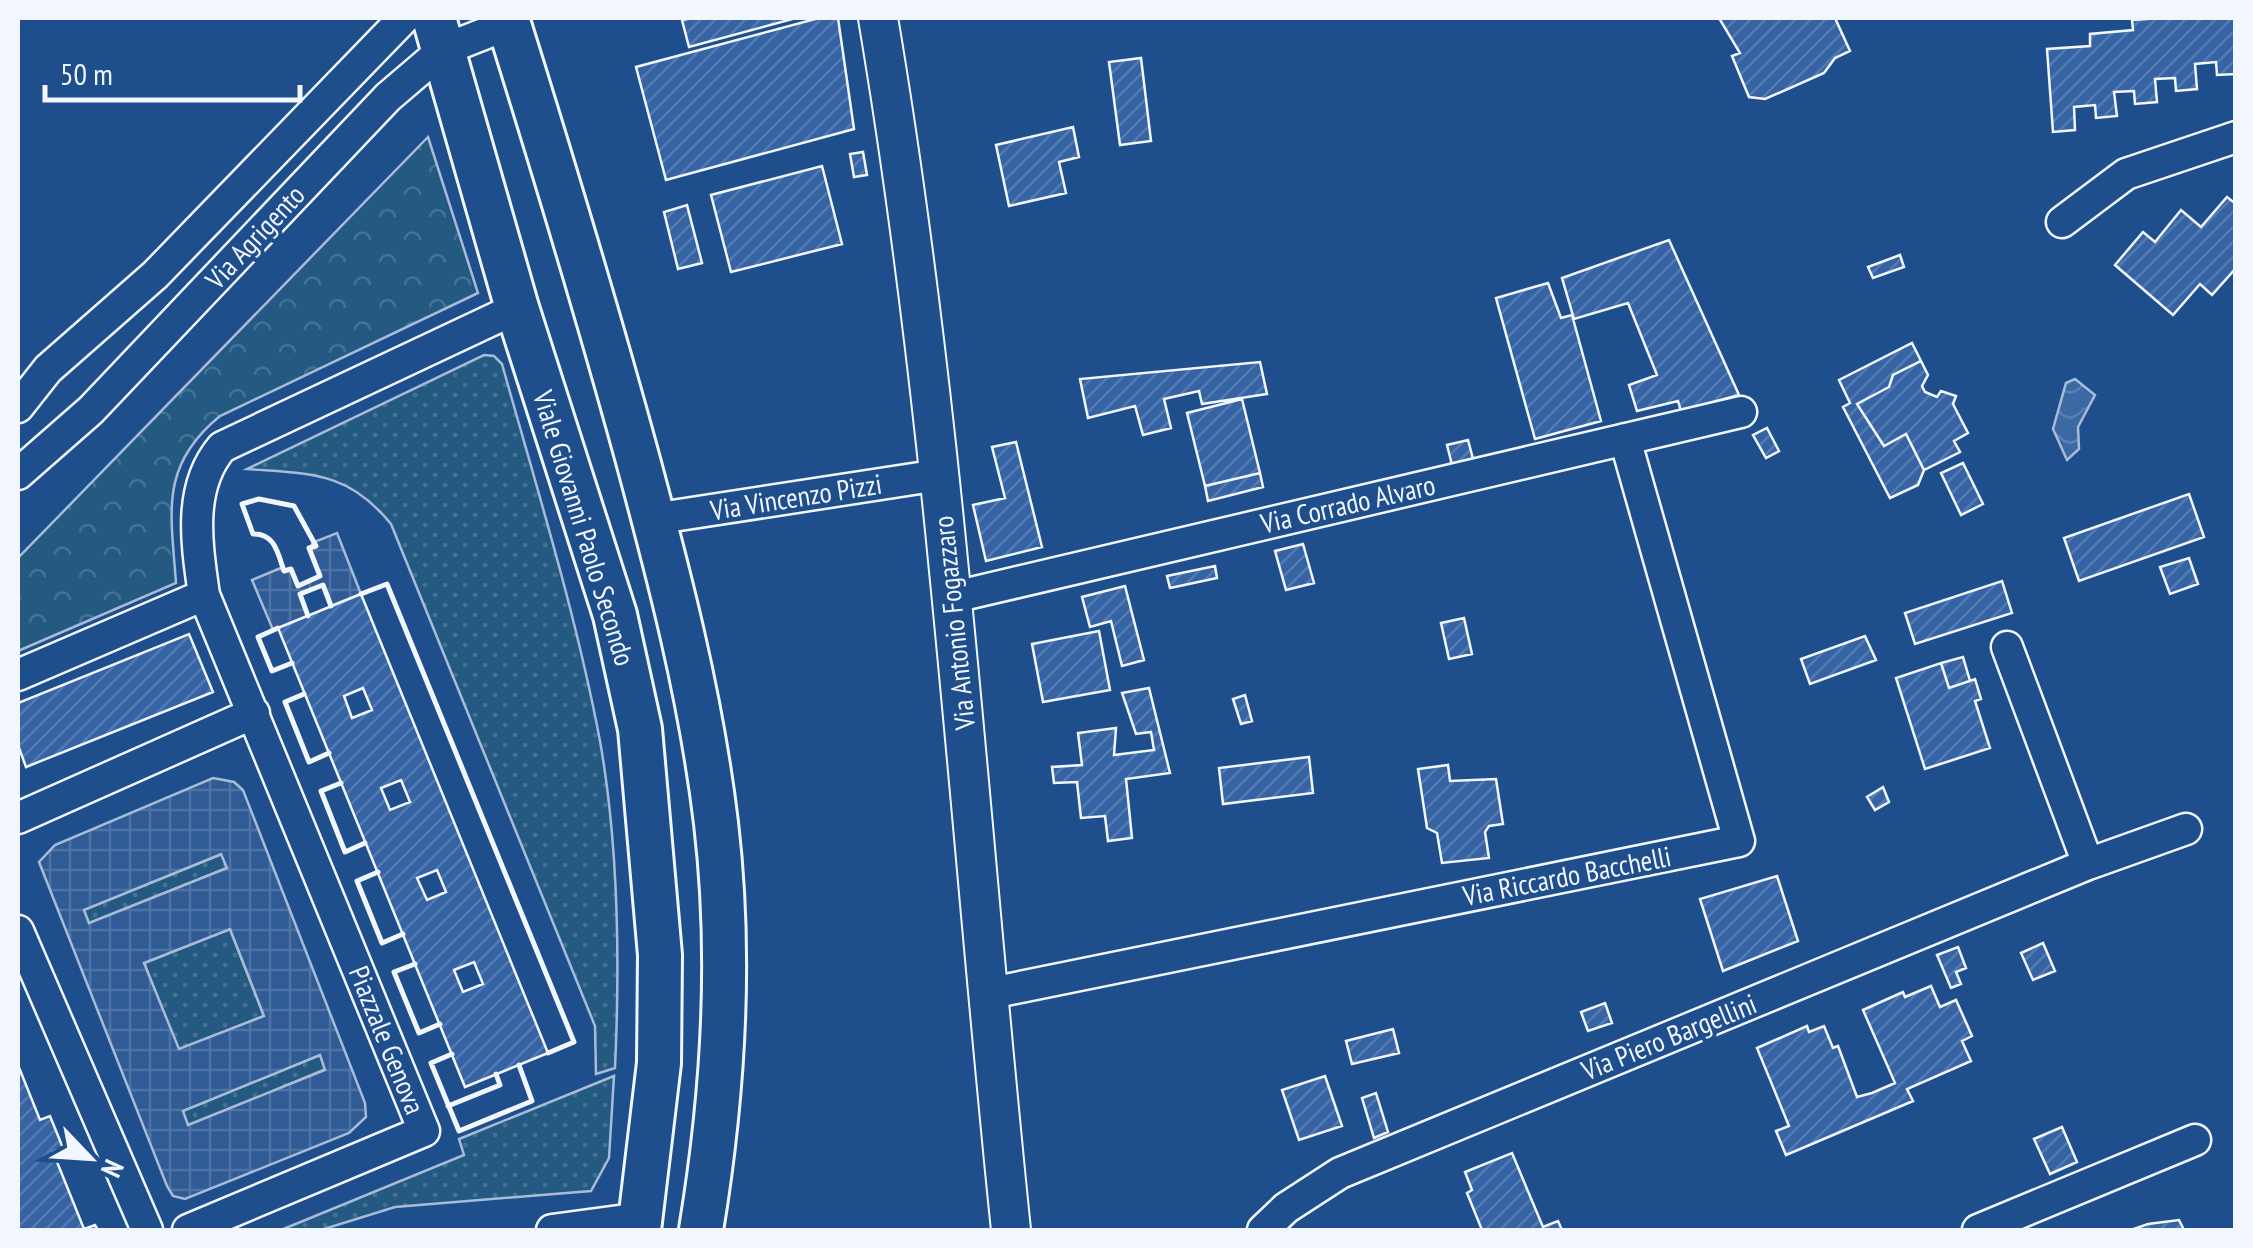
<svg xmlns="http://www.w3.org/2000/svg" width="2253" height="1248" viewBox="0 0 2253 1248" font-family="'PT Sans Narrow',sans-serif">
<defs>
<pattern id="grass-dots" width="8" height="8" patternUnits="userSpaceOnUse" patternTransform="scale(2.5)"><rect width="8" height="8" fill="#245a82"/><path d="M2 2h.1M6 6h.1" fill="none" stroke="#447295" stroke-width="1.8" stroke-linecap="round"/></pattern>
<pattern id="forest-crowns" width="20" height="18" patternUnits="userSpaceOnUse" patternTransform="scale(2.5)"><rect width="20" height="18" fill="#245a82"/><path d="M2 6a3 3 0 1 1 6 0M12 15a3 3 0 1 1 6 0" fill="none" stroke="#447295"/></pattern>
<pattern id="plaza-grid" width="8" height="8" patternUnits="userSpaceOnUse" patternTransform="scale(2.5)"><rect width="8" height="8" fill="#305b95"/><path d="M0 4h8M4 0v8" fill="none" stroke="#4e73a5"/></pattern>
<pattern id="water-waves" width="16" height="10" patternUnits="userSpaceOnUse" patternTransform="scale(2.5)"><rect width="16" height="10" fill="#3b69a3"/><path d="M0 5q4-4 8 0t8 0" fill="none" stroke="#587fb1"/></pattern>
<pattern id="building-hatch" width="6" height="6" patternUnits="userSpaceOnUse" patternTransform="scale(2.5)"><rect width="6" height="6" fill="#3563a3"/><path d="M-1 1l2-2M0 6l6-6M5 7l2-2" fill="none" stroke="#537ab1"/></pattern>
</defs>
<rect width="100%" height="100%" fill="#1f4e8c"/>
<path fill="url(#grass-dots)" stroke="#a8bbd7" stroke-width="2.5" d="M484,355L494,356L502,364C537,489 576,614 600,741C619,848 620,960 615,1068L596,1074L595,1026L391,524C348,471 311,474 247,469Z
M222,854L227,868L89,924L83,910Z
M230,929L264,1016L178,1050L144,963Z
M320,1055L326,1069L188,1126L182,1111Z
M614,1076L609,1158L591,1191L395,1207L321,1230H281L464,1155L459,1139Z"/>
<path fill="url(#forest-crowns)" stroke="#a8bbd7" stroke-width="2.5" d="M428,137L478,293L220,416C159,466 171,512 176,583L18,651V558Z"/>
<path fill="url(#plaza-grid)" stroke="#a8bbd7" stroke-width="2.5" fill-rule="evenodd" d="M337,533L361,594L331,606L323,585L301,594L308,616L273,630L252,580L283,567L284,571L291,569L298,586L320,576L309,548L314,542Z
M213,778L234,782L243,790L365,1103L366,1117L349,1133L185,1199L173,1196L167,1186L39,862L55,845ZM221,854L227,868L89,923L84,910ZM230,929L264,1016L179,1049L144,963ZM320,1055L325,1070L188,1125L183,1111Z"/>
<path fill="url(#water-waves)" stroke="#a8bbd7" stroke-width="2.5" d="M2075,379L2095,395L2078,427L2079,449L2067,460L2053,429L2066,383Z"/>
<path fill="url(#building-hatch)" stroke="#f2f6ff" stroke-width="2.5" fill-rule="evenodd" d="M692,18H796L689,47L682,20Z
M819,18H838L854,129L666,180L636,67Z
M1719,18H1835L1850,51L1835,58L1824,73L1765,99L1749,97L1732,56L1740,53Z
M2162,18H2236V74L2217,75L2216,62L2195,64L2197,89L2176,91L2175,78L2155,79L2157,102L2135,104L2134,91L2114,92L2117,116L2096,118L2095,105L2074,107L2075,130L2053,132L2047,49L2090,46V34L2133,30L2132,20Z
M1141,58L1151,141L1120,145L1109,62Z
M1073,127L1079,157L1059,162L1066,193L1009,206L996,145Z
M863,152L867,175L854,177L850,154Z
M822,166L842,244L731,272L711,195Z
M2227,197L2236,204V268L2212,295L2200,284L2173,315L2115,265L2143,232L2155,242L2181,210L2201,227Z
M687,205L702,263L678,269L664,212Z
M1669,240L1739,395L1681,411L1678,401L1637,411L1629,385L1657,375L1628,303L1574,319L1562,278Z
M1900,255L1904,267L1873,278L1868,267Z
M1548,283L1561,318L1572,315L1601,421L1535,439L1496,298Z
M1912,343L1921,361L1893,375L1889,387L1857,404L1884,446L1906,434L1924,470L1918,485L1890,498L1843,407L1850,403L1839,380Z
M1921,361L1928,375L1922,386L1925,392L1937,397L1941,391L1956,396L1953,404L1968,433L1954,441L1960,452L1924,470L1906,434L1884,446L1857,404L1889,387L1893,375Z
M1260,362L1267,394L1202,404L1199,391L1164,399L1171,428L1143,435L1135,406L1088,418L1080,379Z
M1242,399L1260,473L1205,486L1187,413Z
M1767,428L1779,451L1766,458L1753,435Z
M1468,440L1473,459L1452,465L1447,445Z
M1016,442L1042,547L986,561L973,505L1005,498L992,447Z
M1963,463L1983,504L1961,515L1941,473Z
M1260,473L1263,487L1208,501L1205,486Z
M2189,494L2204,537L2079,581L2064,538Z
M1303,544L1314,583L1286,590L1275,551Z
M2189,558L2198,584L2170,594L2160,567Z
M1215,566L1217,578L1170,588L1167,576Z
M2002,581L2012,613L1915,644L1905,613Z
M1125,586L1144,660L1122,666L1111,621L1090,627L1082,597Z
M361,594L548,1053L465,1087L278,628ZM363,688L372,710L352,718L344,696ZM401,780L410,802L390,810L381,788ZM437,870L446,892L427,900L417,878ZM474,962L483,984L463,992L454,970Z
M1464,618L1472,654L1449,659L1441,623Z
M1099,631L1110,690L1043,702L1032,644Z
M189,634L213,692L26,767L18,745V703Z
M1865,636L1876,660L1810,684L1801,659Z
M1963,657L1970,681L1949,688L1941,663Z
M1941,663L1949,688L1975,679L1981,699L1975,701L1990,748L1925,769L1896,678Z
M1149,688L1170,773L1126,779L1132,838L1108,841L1105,816L1081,818L1077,782L1054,783L1052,767L1082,765L1078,733L1116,728L1114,755L1154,750L1151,732L1136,734L1122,693Z
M1245,695L1252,721L1241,724L1233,699Z
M1309,757L1313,793L1223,804L1219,768Z
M1448,765L1450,781L1496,779L1503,824L1489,826L1485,832L1489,858L1442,863L1437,833L1427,828L1418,769Z
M1883,787L1889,802L1875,810L1867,797Z
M1777,876L1798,941L1723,971L1700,899Z
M2043,943L2055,971L2033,980L2021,953Z
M1958,947L1966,968L1956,972L1961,984L1951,988L1937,955Z
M1931,986L1940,1007L1956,1000L1972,1036L1962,1041L1971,1061L1907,1089L1913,1101L1786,1155L1776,1131L1789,1126L1757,1048L1807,1026L1809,1032L1824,1026L1833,1048L1838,1046L1857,1097L1872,1093L1895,1083L1863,1010L1903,992L1905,997Z
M1605,1003L1612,1023L1588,1031L1581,1012Z
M1393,1029L1399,1053L1352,1064L1346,1041Z
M18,1065L40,1120L50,1116L63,1148L53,1152L84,1229L95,1225L98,1230H18Z
M1325,1076L1342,1126L1299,1140L1282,1090Z
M1376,1093L1388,1132L1374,1138L1362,1098Z
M2062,1127L2077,1162L2050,1174L2034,1139Z
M1512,1153L1543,1227L1558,1221L1562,1230H1482L1467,1193L1472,1190L1465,1172Z
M2179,1220L2184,1230H2131L2148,1224Z"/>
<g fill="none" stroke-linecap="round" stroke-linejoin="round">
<g stroke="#f2f6ff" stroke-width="35">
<path id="minor" d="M2062,222L2126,174L2236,137
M18,407L48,369L155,275L404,18
M18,474L91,410L388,97L443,50L509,24
M653,519L939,475
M954,597L1741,412
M2007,647L2088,864
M18,675L204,595
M18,818L254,713
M18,931L147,1230
M986,994L1739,841L1625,439
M188,1230L424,1131L204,595C197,545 187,488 222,447L517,308
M552,1230L641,1218
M1263,1230L1286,1208L1340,1173L2088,864L2186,829
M1978,1230L2195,1140"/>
</g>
<g stroke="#f2f6ff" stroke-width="42">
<path id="tertiary" d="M878,18C946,419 969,826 1011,1230"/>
</g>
<g stroke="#f2f6ff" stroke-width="48">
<path id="secondary" d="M434,18L517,308L615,615L640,729L660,955L659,1063L639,1230
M507,18C552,162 596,307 636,453C669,575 701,697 716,823C732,958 723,1097 701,1230"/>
</g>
<use href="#minor" stroke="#1f4e8c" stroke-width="30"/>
<use href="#tertiary" stroke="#1f4e8c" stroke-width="38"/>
<use href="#secondary" stroke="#1f4e8c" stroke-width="42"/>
<path stroke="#f2f6ff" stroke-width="5" d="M259,499L294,506L316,546L309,548L320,576L298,586L291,569L284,571C278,554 275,533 253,534L242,504Z
M361,594L387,584L574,1042L548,1053
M308,616L300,594L323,585L331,606
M278,628L258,637L272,671L292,663
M304,694L285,702L309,762L329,753
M341,783L321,791L345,852L365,843
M378,872L357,881L382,943L403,934
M415,964L394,972L419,1033L440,1024
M452,1054L431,1063L459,1131L532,1101L519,1065
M448,1106L500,1085L496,1074"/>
</g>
<g text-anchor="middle" stroke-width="8" stroke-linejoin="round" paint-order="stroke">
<g font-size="28" fill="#f2f6ff" stroke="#1f4e8c">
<text transform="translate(255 237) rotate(-47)" y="10">Via Agrigento</text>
<text transform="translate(796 497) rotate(-9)" y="10">Via Vincenzo Pizzi</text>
<text transform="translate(1348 504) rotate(-13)" y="10">Via Corrado Alvaro</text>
<text transform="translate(584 528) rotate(73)" y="10">Viale Giovanni Paolo Secondo</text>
<text transform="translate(954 623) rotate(-96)" y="10">Via Antonio Fogazzaro</text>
<text transform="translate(1567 876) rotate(-11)" y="10">Via Riccardo Bacchelli</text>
<text transform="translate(1669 1037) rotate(-22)" y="10">Via Piero Bargellini</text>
<text transform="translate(387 1040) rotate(68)" y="10">Piazzale Genova</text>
</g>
</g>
<rect width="2253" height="1248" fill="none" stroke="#f2f6ff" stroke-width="40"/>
<g transform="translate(90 1158) rotate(115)" stroke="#1f4e8c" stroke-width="8" paint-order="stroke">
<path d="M0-8L18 38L0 25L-18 38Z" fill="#f2f6ff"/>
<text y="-15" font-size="28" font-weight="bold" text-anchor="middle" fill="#f2f6ff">N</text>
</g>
<path d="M45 85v15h255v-15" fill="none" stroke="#f2f6ff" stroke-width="5"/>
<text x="60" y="85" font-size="30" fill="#f2f6ff" stroke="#1f4e8c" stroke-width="8" paint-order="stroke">50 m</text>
</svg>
